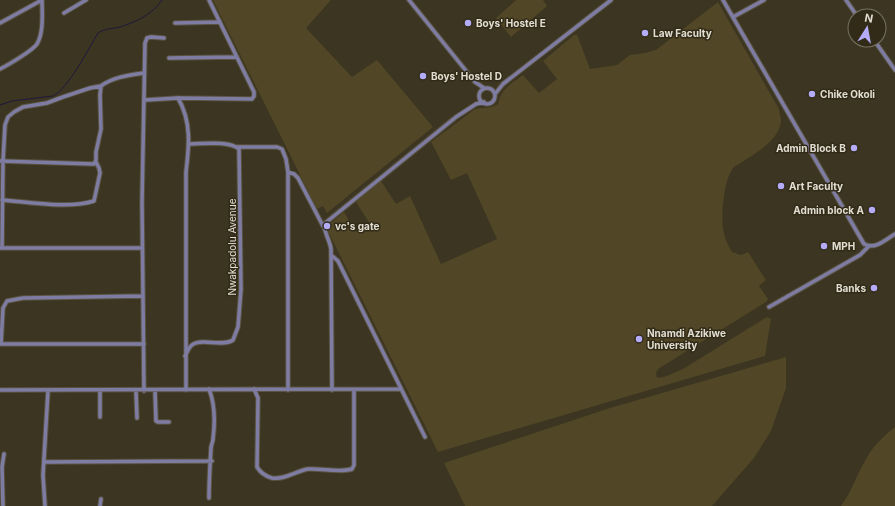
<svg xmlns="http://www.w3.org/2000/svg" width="895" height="506" viewBox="0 0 895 506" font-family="Inter,sans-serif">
<rect width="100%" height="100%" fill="#3b3521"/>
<path fill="#514626" d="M213,0H331L306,28L352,77L377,60L433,127L327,213L323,206L317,209Z
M516,0H543L547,6L511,37L496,18Z
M718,2L779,109C779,112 781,117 781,121C779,143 750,156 734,167C724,178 721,214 723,228C724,237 728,245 732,252L741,255L748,252L766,280L759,286L768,299L766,302L658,369L656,373L657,378L664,377L683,369L767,317L771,319L765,356L438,452L326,227L344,212L356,232L370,224L356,202L381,181L396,204L410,196L441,264L497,239L467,173L451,180L431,142L475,109C483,107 491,109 498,104C501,88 511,84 523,75L539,93L557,79L543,61L574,35H577L578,37L590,69L617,65L630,55L645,53L656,50Z
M786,357V388L771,431L754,458L712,506H465L444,463L610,408Z
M895,427V506H841C853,490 858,470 869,454C876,443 885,435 895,427Z"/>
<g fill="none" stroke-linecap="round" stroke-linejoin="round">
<path stroke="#1f183e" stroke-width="1" d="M0,105L12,101L53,96C68,89 89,48 98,33C105,28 113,29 120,27C136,22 153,14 162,0"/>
<g stroke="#595341" stroke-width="5.5">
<path id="street" d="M409,0L475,82L484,88
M723,0L864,244C875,250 885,240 895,234
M846,0L857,16
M64,13L86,0
M733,17L764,0
M0,23L42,0
M175,23L220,22
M874,40L895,70
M169,58L237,57
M0,69C8,65 32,51 37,44C44,32 42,13 42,0
M479 96a8 8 0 1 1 16 0a8 8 0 1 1-16 0Z
M495,94L503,84L611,0
M178,98C192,122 189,147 186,172V390
M145,100L178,98L252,99L254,96V92L209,0
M237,147H277L282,149L286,159L288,172V390
M0,161L94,164L96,160V152L101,129L100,95L101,86C113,77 130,75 144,73
M288,172L294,174L298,178L323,226
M2,200C29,202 69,209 94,201L100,173L99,168L96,162
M0,248H142
M2,248L3,161L5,125L8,117L14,112L23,107L47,103L63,97L90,88L101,86
M331,255L338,261L425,437
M769,307L860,255L869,246
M0,344H144
M1,344L3,308L7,301L23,298L143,296
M185,356C187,353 188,349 190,347C198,336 222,348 233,340L238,327L241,289L239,149C229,140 203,144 189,144
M254,389L258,398L257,467C260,472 265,476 272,478C285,480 296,471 308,469C322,468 339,473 352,469L354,465V390
M0,390L400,389
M332,390L331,249C330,241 324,232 324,224L456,117L476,104L484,102
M136,391L137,418
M144,391L142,202L145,43L147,38L151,37L164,38
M155,391L156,421L158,422H169
M100,417V391
M44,462L212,461
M209,498C209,481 210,465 211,448C211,445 213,442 213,439C215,423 215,404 209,389
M3,506L2,467L4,454
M45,506L43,475L48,391
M100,506L101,499"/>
</g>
<use href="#street" stroke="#7f7ca3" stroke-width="3.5"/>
</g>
<g fill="#b4acf9" stroke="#312b18" stroke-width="1.5">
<circle cx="468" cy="23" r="4"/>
<circle cx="645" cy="33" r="4"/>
<circle cx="423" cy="76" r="4"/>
<circle cx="812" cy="94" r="4"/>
<circle cx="854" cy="148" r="4"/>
<circle cx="781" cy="186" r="4"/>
<circle cx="872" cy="210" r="4"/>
<circle cx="327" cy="226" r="4"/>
<circle cx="824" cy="246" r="4"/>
<circle cx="874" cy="288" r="4"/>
<circle cx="639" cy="339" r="4"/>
</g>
<g text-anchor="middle" stroke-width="3" stroke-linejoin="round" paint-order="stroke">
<g font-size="10" font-weight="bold" fill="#e1ddd1" stroke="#312b18" text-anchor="start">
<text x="476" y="27">Boys' Hostel E</text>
<text x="653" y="37">Law Faculty</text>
<text x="431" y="80">Boys' Hostel D</text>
<text x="820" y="98">Chike Okoli</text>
<text x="846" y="152" text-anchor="end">Admin Block B</text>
<text x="789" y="190">Art Faculty</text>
<text x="864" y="214" text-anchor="end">Admin block A</text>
<text x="335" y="230">vc's gate</text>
<text x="832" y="250">MPH</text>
<text x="866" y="292" text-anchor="end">Banks</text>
<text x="647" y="337">Nnamdi Azikiwe<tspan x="647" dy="12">University</tspan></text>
</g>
<g font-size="10" fill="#e1ddd1" stroke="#312b18">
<text transform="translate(232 247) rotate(-90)" y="4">Nwakpadolu Avenue</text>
</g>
</g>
<g transform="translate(867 28) rotate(11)"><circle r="19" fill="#312b18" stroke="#777262"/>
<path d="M0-3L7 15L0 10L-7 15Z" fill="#b4acf9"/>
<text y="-6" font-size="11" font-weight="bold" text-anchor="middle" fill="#e1ddd1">N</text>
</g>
</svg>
